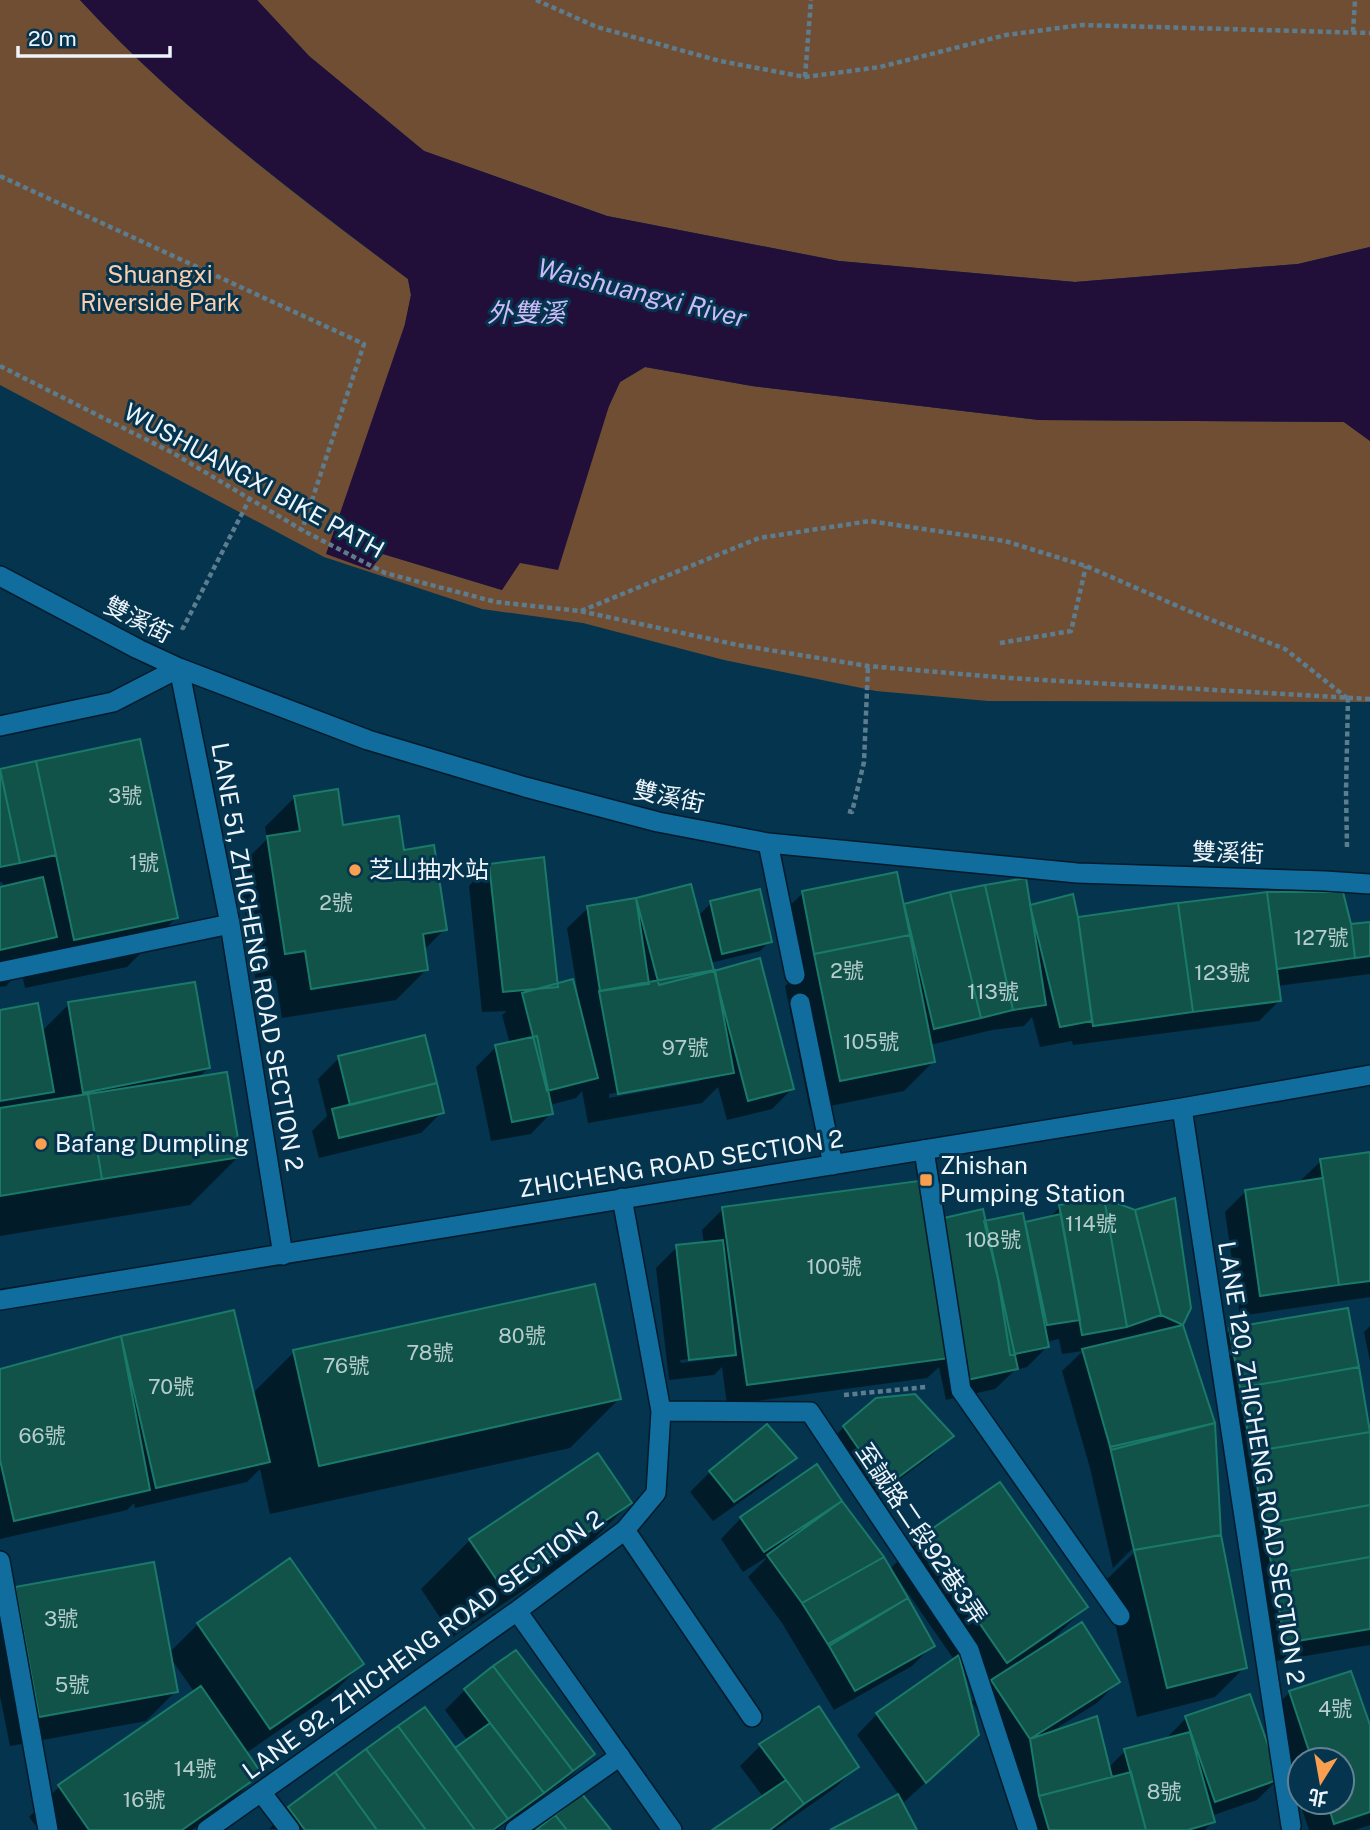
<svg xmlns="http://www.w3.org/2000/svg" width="1370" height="1830" viewBox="0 0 1370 1830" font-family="'Public Sans','Noto Sans TC',sans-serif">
<rect width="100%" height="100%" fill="#05344e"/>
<path fill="#704e33" d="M0,0H80C177,106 293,193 408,279L411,295L405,324L383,554L502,590L609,406L620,382L645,367L752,386L1039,420L1344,422L1370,441V702L988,701L876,691L724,660L583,623L482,609L324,557L0,385Z
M257,0H1370V247L1298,264L1075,282L839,261L607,216L424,151L309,56Z"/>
<path fill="#210f3a" d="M80,0H257L309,56L424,151L607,216L839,261L1075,282L1298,264L1370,247V441L1344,422L1039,420L752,386L645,367L620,382L609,406L558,570L520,563L502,590L383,554L370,570L326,554L405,324L411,295L408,279C293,192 177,106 80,0Z"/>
<path fill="#0007" fill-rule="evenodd" d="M0,770L176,918L127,967L25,988L21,970L6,986L0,987V889L4,888L2,882H0Z
M295,797L342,827L402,852L445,929L423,951L426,970L396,1000L282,1018L276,980L256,983L238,868L267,839L265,827Z
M489,865L556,986L575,994H578L567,928L588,908L637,900L698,916L711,903L770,941L760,951L710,963L712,973L792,1089L772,1109L727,1120L718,1087L702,1103L588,1123L582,1091L576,1098L550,1105L551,1113L531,1134L491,1141L476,1067L496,1047L510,1044L502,1015L507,1011L482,1012L469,886ZM700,1078V1081L609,1098V1094Z
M985,886L1029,907L1077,919L1267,894L1342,893L1350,926L1370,923V974L1277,986L1279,1001L1259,1021L1073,1045L1072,1041L1040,1047L1032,1017L1024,1026L992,1030L930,1045L934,1061L904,1091L810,1110L785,986L795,977L782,913L803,893L902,906Z
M69,1004L208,1068L198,1078L239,1156L190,1205L0,1236V1012L41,1032Z
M339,1058L442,1112L421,1133L319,1158L312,1131L327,1116L318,1079Z
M1370,1154V1297L1240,1316L1225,1212L1246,1191L1301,1183L1300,1181L1321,1161Z
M1060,1207L1189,1308L1181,1325L1213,1423L1219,1534L1245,1667L1215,1697L1137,1717L1105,1581L1142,1545L1139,1542L1113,1568L1090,1468L1062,1371L1083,1351L1062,1354L1059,1339L1046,1342L1047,1347L1027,1367L1015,1370L995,1389L946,1400L939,1367L927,1378L727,1405L722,1367L714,1375L669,1380L656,1268L677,1247L704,1244L702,1230L723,1209L930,1223L1024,1224L1048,1219ZM714,1356V1359L681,1363L680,1360Z
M233,1312L252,1394L294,1352L619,1399L570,1448L270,1514L260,1469L247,1482L135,1508L134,1503L127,1510L0,1539V1371L121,1337Z
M1370,1326V1361L1364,1332Z
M1230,1330L1370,1441V1645L1264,1663L1210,1351Z
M877,1400L952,1436L931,1456L864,1506L823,1448L844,1427Z
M794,1457L774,1478L713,1521L690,1492L710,1472Z
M999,1484L1086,1607L1050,1642L1118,1682L1097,1703L1049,1733L1108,1768L1125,1751L1166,1739L1186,1718L1278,1779L1257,1800L1211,1816L1213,1822L1205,1830H1023L1010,1762L1016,1756L1015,1755L1009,1759L972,1702L986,1687L976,1692L961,1670L956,1755L904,1802L857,1735L877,1714L955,1661L896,1576L894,1577L933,1645L912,1666L834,1710L782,1623L748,1577L766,1559L765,1558L743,1572L721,1539L741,1518L840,1502L882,1558L889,1570L921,1538Z
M630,1503L581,1552L453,1637L421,1589L470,1540Z
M290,1560L362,1664L332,1694L246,1753L260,1773L230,1803L192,1830H39L29,1817L59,1787L195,1693L169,1656L176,1691L146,1721L10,1746L0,1696V1605L15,1589L169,1653L198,1624Z
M1350,1673L1370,1731V1825L1355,1830H1309L1269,1713L1289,1693ZM1300,1760H1342V1802H1300Z
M465,1690L593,1754L572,1775L497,1830L269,1829L289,1808L455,1750L468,1741L445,1710Z
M760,1746L856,1767L836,1787L775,1830H715L764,1798L740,1766Z"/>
<path fill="#115348" stroke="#1a7a6a" stroke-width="2" d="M140,739L178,918L74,940L36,761Z
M36,761L56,855L20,863L0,769Z
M0,769L20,863L0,867Z
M338,789L343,825L399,816L404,850L434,845L447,930L423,934L428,970L311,989L305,951L285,954L267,836L300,831L294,796Z
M544,857L558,987L503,992L489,864Z
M897,872L910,935L814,954L802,891Z
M43,877L57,937L0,950V887Z
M1026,878L1046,1005L1013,1010L985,885Z
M691,884L714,971L659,985L636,898Z
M985,885L1013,1010L981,1018L950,892Z
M760,889L772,942L722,954L710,901Z
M950,892L981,1018L934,1029L904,904Z
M1267,892H1343L1351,924L1355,958L1277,969Z
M1267,892L1281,1001L1193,1012L1178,903Z
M1073,894L1078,917L1092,1021L1060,1027L1030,905Z
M636,898L649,984L600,991L587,906Z
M1178,903L1193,1012L1093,1026L1078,917Z
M1370,922V956L1355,958L1351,924Z
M910,935L935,1062L840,1081L814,954Z
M760,958L794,1089L748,1101L714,971Z
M715,970L734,1073L618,1094L599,991Z
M573,979L598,1078L547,1091L522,993Z
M195,982L210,1068L83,1093L68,1002Z
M38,1003L54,1092L0,1101V1010Z
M425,1035L437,1083L350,1105L338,1056Z
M537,1036L553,1114L512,1122L495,1045Z
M227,1072L241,1157L102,1179L88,1094Z
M437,1083L444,1113L339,1138L332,1109Z
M88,1094L102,1179L0,1196V1108Z
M1370,1152V1281L1339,1285L1320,1159Z
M1323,1178L1339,1285L1260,1296L1245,1190Z
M926,1180L950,1358L747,1385L722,1207Z
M1104,1198L1135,1210L1161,1315L1127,1327Z
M1104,1198L1127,1327L1082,1335L1059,1205Z
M1175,1198L1191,1308L1183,1325L1161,1315L1135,1210Z
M983,1209L1018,1369L967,1380L931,1221Z
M1023,1213L1049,1347L1010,1355L998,1279L984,1221Z
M1061,1214L1080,1320L1047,1325L1025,1222Z
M723,1240L736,1355L689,1360L676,1245Z
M595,1284L621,1399L319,1466L293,1350Z
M1348,1308L1359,1367L1240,1388L1229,1328Z
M234,1310L270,1462L156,1488L121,1336Z
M1183,1325L1215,1423L1111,1450L1082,1349Z
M121,1336L150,1490L14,1521L0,1460V1369Z
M1359,1367L1370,1432L1251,1452L1240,1388Z
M915,1394L954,1436L885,1487L843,1426L876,1398Z
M1215,1423L1221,1535L1134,1550L1110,1447Z
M767,1424L797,1458L734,1502L709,1471Z
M1370,1432V1505L1264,1524L1251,1452Z
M598,1453L632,1503L503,1589L469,1539Z
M817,1464L842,1501L764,1552L740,1517Z
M1000,1482L1088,1607L1007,1663L920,1537Z
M842,1501L884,1557L802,1603L767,1555Z
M1370,1505V1557L1273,1574L1264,1524Z
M1221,1535L1247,1668L1167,1688L1134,1550Z
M884,1557L908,1598L829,1646L802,1603Z
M1370,1557V1629L1285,1643L1273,1574Z
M290,1558L364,1664L270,1729L197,1623Z
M154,1562L178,1692L39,1717L15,1587Z
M908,1598L935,1646L855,1691L828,1644Z
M1082,1622L1120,1682L1030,1739L991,1680Z
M516,1650L595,1754L573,1771L493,1666Z
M959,1655L979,1735L926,1783L876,1713Z
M493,1666L573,1771L544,1793L464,1689Z
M1351,1671L1370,1725V1812L1334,1824L1327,1802H1342V1760H1312L1289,1691Z
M201,1686L262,1774L182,1830H89L58,1785Z
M1250,1694L1280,1779L1215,1802L1185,1716Z
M819,1706L859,1767L804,1804L759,1744Z
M425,1707L508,1819L493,1830H475L398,1726Z
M1097,1716L1112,1777L1039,1796L1030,1739Z
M490,1723L544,1793L508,1819L455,1748Z
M398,1726L475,1830H426L366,1749Z
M1190,1732L1215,1822L1188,1830H1146L1124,1749Z
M366,1749L426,1830H377L335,1772Z
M335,1772L377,1830H305L288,1807Z
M1131,1772L1146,1830H1049L1039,1796Z
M786,1780L804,1804L770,1830H712Z
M582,1794L611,1830H567L555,1815Z
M898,1794L917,1830H830Z
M555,1815L567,1830H536Z"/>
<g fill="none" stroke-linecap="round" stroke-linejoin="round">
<g stroke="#021b2a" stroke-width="22">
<path id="service" d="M924,1150L961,1390L1120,1616
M625,1530L752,1717
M0,1561L48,1830
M261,1792L290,1830
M515,1830L620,1756"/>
</g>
<g stroke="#021b2a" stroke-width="22">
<path id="minor" d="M0,576L138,649L179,668L368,740L525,787L658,822L768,843L1077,873L1325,881L1370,884
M0,726L113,702L179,668L230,924L283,1255
M768,843L795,975
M0,972L230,924
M800,1003L833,1165
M1182,1108L1291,1826
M0,1300L1182,1108L1370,1075
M661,1411L810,1412L969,1650L1028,1830
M517,1611L672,1830
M207,1830L517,1611L625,1530L656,1493L661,1411L622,1198"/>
</g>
<path stroke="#5d7d8f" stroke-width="4.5" stroke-dasharray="5 3.5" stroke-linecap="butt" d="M536,0L597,27L720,61L805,77L880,67L1006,35L1082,25L1370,33
M1353,32L1355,0
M805,77L811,0
M0,176L364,344L302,530
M0,366L173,453L302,530L385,573L496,602L580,611L738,645L868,666L1008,678L1370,699
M581,611L759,538L870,521L1005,541L1086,566L1189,611L1285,649L1347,698
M181,627L183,628L249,500
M1000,643L1071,631L1086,566
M848,811L852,812L864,762L868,666
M1347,847L1346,791L1348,698
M844,1395L926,1387"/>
<use href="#service" stroke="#116d9d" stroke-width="19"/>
<use href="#minor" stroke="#116d9d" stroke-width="19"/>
</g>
<g fill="#fa9f4f" stroke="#05344e" stroke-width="2.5">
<circle cx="355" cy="870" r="7"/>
<circle cx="41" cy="1144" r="7"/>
<rect x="919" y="1173" width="14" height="14" rx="3.5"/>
</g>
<g text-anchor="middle" stroke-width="6" stroke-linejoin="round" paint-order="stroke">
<g font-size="21" fill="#b6ccce">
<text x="125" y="803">3號</text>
<text x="144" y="870">1號</text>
<text x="336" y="910">2號</text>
<text x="1321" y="945">127號</text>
<text x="847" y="978">2號</text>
<text x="1222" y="980">123號</text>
<text x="993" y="999">113號</text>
<text x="871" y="1049">105號</text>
<text x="685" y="1055">97號</text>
<text x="1091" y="1231">114號</text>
<text x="993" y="1247">108號</text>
<text x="834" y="1274">100號</text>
<text x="522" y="1343">80號</text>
<text x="430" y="1360">78號</text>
<text x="346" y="1373">76號</text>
<text x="171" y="1394">70號</text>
<text x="42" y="1443">66號</text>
<text x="61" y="1626">3號</text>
<text x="72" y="1692">5號</text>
<text x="1335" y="1716">4號</text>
<text x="195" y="1776">14號</text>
<text x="1164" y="1799">8號</text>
<text x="144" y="1807">16號</text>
</g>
<g font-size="24" fill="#fbcfae" stroke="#05344e">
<text x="160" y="283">Shuangxi<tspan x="160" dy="28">Riverside Park</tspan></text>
</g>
<g font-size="24" fill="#edf4fa" stroke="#05344e">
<text transform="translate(254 481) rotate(29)" y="8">WUSHUANGXI BIKE PATH</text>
<text transform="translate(138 620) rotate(27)" y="8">雙溪街</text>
<text transform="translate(669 797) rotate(12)" y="8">雙溪街</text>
<text transform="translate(1228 853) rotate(2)" y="8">雙溪街</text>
<text transform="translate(257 957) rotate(80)" y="8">LANE 51, ZHICHENG ROAD SECTION 2</text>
<text transform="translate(681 1164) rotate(-9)" y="8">ZHICHENG ROAD SECTION 2</text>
<text transform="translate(1261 1463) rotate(81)" y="8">LANE 120, ZHICHENG ROAD SECTION 2</text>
<text transform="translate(921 1534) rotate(56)" y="8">至誠路二段92巷3弄</text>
<text transform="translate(423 1645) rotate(-36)" y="8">LANE 92, ZHICHENG ROAD SECTION 2</text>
</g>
<g font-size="24" fill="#edf4fa" stroke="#05344e" text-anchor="start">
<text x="369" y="878">芝山抽水站</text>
<text x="55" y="1152">Bafang Dumpling</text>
<text x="940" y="1174">Zhishan<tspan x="940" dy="28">Pumping Station</tspan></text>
</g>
<g font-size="26" font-style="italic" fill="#cdbaf8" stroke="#05344e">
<text transform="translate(642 293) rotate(14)" y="9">Waishuangxi River</text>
<text x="526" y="322">外雙溪</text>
</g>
</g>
<g transform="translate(1321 1781) rotate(191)"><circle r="33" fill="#05344e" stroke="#628193" stroke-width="2"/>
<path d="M0-5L12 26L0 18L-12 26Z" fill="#fa9f4f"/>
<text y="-10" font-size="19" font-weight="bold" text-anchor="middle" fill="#edf4fa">北</text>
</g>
<path d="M18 46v10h152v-10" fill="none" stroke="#edf4fa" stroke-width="3.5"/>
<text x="28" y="46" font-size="21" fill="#edf4fa" stroke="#05344e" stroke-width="5" paint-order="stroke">20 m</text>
</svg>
